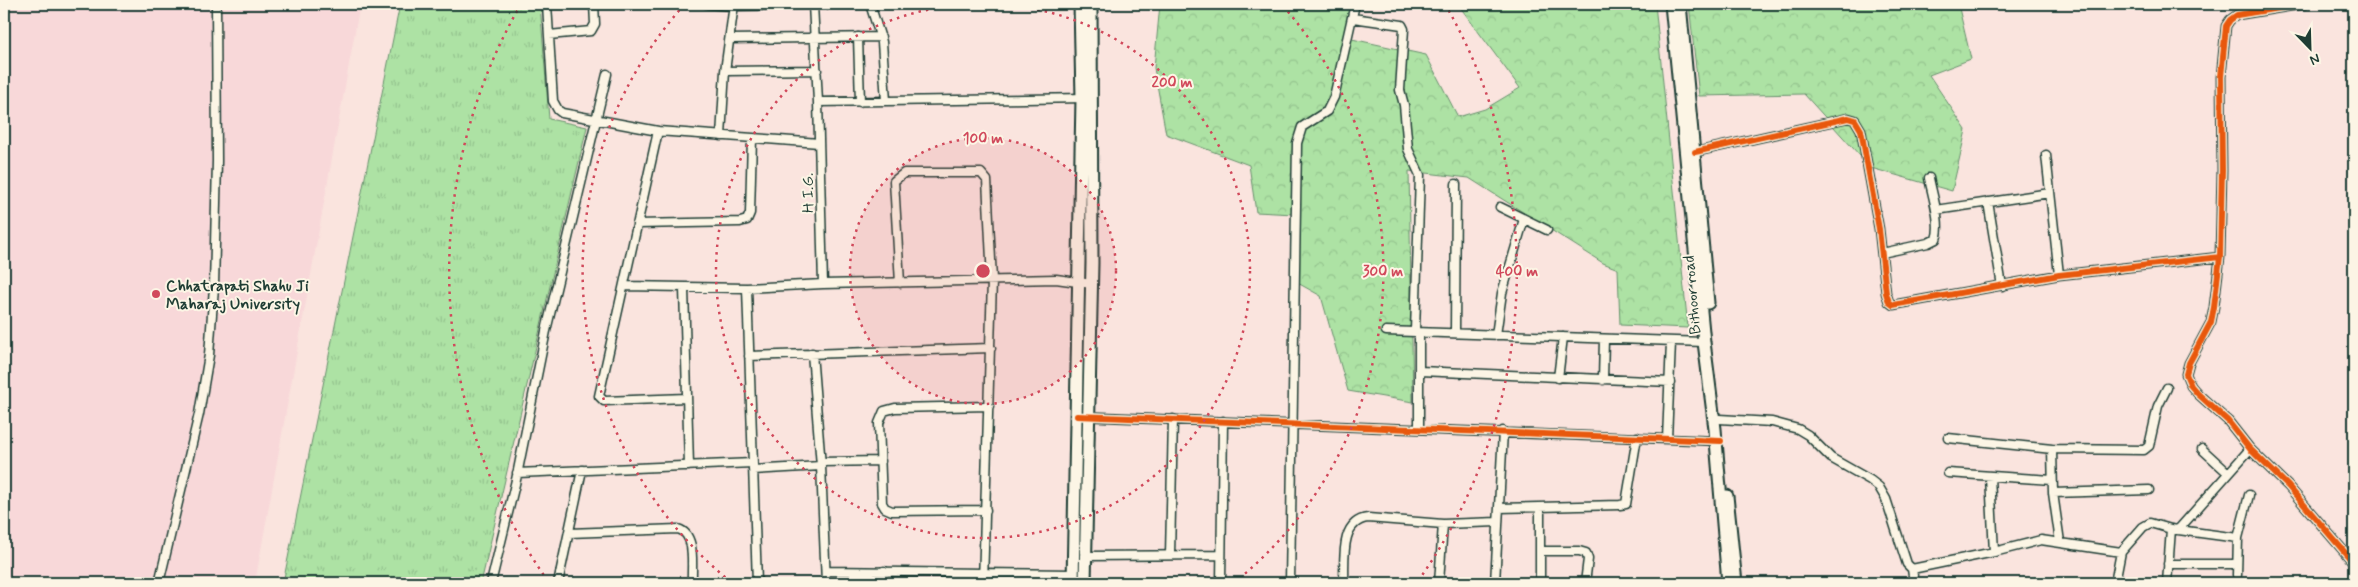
<svg xmlns="http://www.w3.org/2000/svg" width="2358" height="587" viewBox="0 0 2358 587" font-family="Mynerve,sans-serif">
<defs>
<pattern id="forest-crowns" width="20" height="18" patternUnits="userSpaceOnUse" patternTransform="scale(1.25)"><rect width="20" height="18" fill="#ade2a4"/><path d="M2 6a3 3 0 1 1 6 0M12 15a3 3 0 1 1 6 0" fill="none" stroke="#94c38e"/></pattern>
<pattern id="park-tufts" width="24" height="20" patternUnits="userSpaceOnUse" patternTransform="scale(1.25)"><rect width="24" height="20" fill="#ade2a4"/><path d="M3 7l-1-3M5 7V3M7 7l1-3M15 17l-1-3M17 17v-4M19 17l1-3" fill="none" stroke="#94c38e"/></pattern>
</defs>
<rect width="100%" height="100%" fill="#fae4de"/>
<filter id="ink" filterUnits="userSpaceOnUse"><feTurbulence type="fractalNoise" baseFrequency=".02" numOctaves="2"/><feDisplacementMap in="SourceGraphic" scale="10" xChannelSelector="R" yChannelSelector="G"/><feConvolveMatrix kernelMatrix="1 2 1 2 8 2 1 2 1" color-interpolation-filters="sRGB"/></filter>
<g filter="url(#ink)">
<path fill="#f8d8d9" d="M4,4H360L255,583H4Z"/>
<path fill="url(#forest-crowns)" stroke="#66906c" d="M1160,4H1352V39L1426,55L1458,117L1485,109L1520,88L1460,7L1467,4H1655L1688,328L1620,325L1618,269L1603,263L1469,178L1409,171L1413,402L1348,391L1321,296L1296,282L1294,214L1256,212L1249,165L1166,134L1154,68Z
M1689,4H1958L1971,59L1929,75L1966,130L1952,191L1871,168L1804,94L1699,96Z"/>
<path fill="url(#park-tufts)" stroke="#66906c" d="M400,4H540L549,119L587,127L481,583H283Z"/>
<g fill="none" stroke-linecap="round" stroke-linejoin="round">
<g stroke="#1f3d34" stroke-width="11">
<path id="street" d="M547,4L553,101L558,110L562,113L658,131L819,143
M707,4L733,6L852,4
M813,4L818,102L823,284
M870,4L882,42L886,101
M2305,4L2237,15L2230,20L2226,26L2221,77L2222,170L2220,257L2214,307L2211,322L2189,363L2186,374L2191,386L2198,394L2228,421L2250,449L2288,486L2354,563
M1353,18L1402,25L1404,29L1400,90L1404,105L1408,149L1420,175L1415,331
M549,35L591,31L595,24L594,4
M858,37L860,102
M730,39L881,37
M725,71L817,70
M818,102L1086,98
M658,131L599,396L604,401L687,398
M721,136L725,71L734,4
M1695,152L1848,118L1855,120L1861,130L1879,229L1886,293L1889,302L1893,305L2059,275L2220,257
M2046,155L2059,275
M1988,202L2002,286
M1500,207L1547,230
M1936,210L2050,193
M637,224L740,222L747,220L750,213L752,138
M1882,253L1928,243L1936,239C1942,224 1932,194 1929,178
M900,283L894,181L904,173H981L987,180L992,280L983,583
M624,286L747,288L823,284L1056,279L1092,284
M684,288L689,466
M747,288L757,583
M1386,331L1704,342
M1455,333L1456,184
M1496,335L1502,293L1524,219
M812,353L821,466L826,583
M749,356L991,348
M1420,371L1670,382
M1558,378L1563,337
M1603,380L1604,339
M1077,416L1719,441
M1719,419L1772,422L1798,429L1808,435L1831,458L1870,480L1879,487L1886,499L1907,564L1912,569L1994,552L2041,540L2121,552L2143,527L2150,523L2171,529L2238,538
M1419,428V332
M1948,438L2052,449L2144,450L2149,446L2158,406L2167,388
M1667,439L1671,342
M2052,449L2053,493L2060,542
M2202,449L2227,472
M821,462L881,461
M753,470L821,466
M517,473L753,463
M1948,473L2052,480
M1990,477L1994,552
M2053,493L2149,490
M1499,508L1620,505L1626,504L1637,437
M986,510L892,511L885,508L882,503L879,423L884,411L895,408L989,406
M2178,530L2250,449
M569,533L678,529C697,534 691,567 692,583
M1540,551H1579L1586,553L1588,559L1585,583
M1170,555L1173,419
M1086,556L1221,555
M2168,564H2237
M1912,569L1914,583
M826,571L1073,574
M884,571V583
M2237,575L2238,538L2249,495
M159,583L199,414L209,355L214,287L217,161L216,4
M491,583L516,480L546,331L607,74
M558,583L582,470
M1221,583L1223,421
M1290,583L1297,143L1302,127L1327,111L1334,97L1355,4
M1344,583C1345,561 1339,521 1368,518L1443,524L1498,522
M1439,583L1443,524
M1495,583L1503,431
M1540,583V507
M2115,583L2121,552
M2167,583L2171,529"/>
</g>
<g stroke="#1f3d34" stroke-width="15">
<path id="secondary" d="M1671,4L1704,342L1715,429L1728,583
M1680,4L1708,303
M1727,496L1736,583
M1073,583L1082,98L1080,4
M1085,583L1092,263L1091,4"/>
</g>
<use href="#street" stroke="#fcf5e5" stroke-width="8"/>
<use href="#secondary" stroke="#fcf5e5" stroke-width="11"/>
<g stroke="#fcf5e5" stroke-width="9">
<path id="cycleway" d="M2305,4L2237,15L2230,20L2226,26L2221,77L2222,170L2220,257L2214,307L2211,322L2189,363L2186,374L2191,386L2198,394L2228,421L2250,449L2288,486L2354,563
M1695,152L1848,118L1855,120L1861,130L1879,229L1886,293L1889,302L1893,305L2059,275L2220,257
M1077,416L1721,441"/>
</g>
<use href="#cycleway" stroke="#e8590c" stroke-width="6"/>
</g>
</g>
<circle cx="983" cy="271" r="133" fill="#d1495b" fill-opacity=".12"/>
<g fill="none" stroke="#d1495b" stroke-width="2.5" stroke-dasharray="2.5 5">
<circle cx="983" cy="271" r="133"/>
<circle cx="983" cy="271" r="267"/>
<path d="M731 582A400 400 0 0 1 683 6M1283 6A400 400 0 0 1 1235 582"/>
<path d="M548 581A534 534 0 0 1 521 4M1445 4A534 534 0 0 1 1418 581"/>
</g>
<circle fill="#d1495b" stroke="#fcf5e5" stroke-width="2" cx="156" cy="294" r="5"/>
<g text-anchor="middle" stroke-width="4" stroke-linejoin="round" paint-order="stroke">
<g font-size="16" fill="#1f3d34" stroke="#fcf5e5">
<text transform="translate(807 193) rotate(-91)" y="6">H I.G.</text>
<text transform="translate(1691 295) rotate(-95)" y="6">Bithoor road</text>
</g>
<g font-size="16" font-weight="bold" fill="#1f3d34" stroke="#fcf5e5" text-anchor="start">
<text x="166" y="291">Chhatrapati Shahu Ji<tspan x="166" dy="18">Maharaj University</tspan></text>
</g>
</g>
<circle cx="983" cy="271" r="8" fill="#d1495b" stroke="#fcf5e5" stroke-width="2.5"/>
<g font-size="15" text-anchor="middle" font-weight="bold" fill="#d1495b" stroke="#fcf5e5" stroke-width="4" stroke-linejoin="round" paint-order="stroke">
<text x="1172" y="87">200 m</text>
<text x="983" y="143">100 m</text>
<text x="1383" y="276">300 m</text>
<text x="1517" y="276">400 m</text>
</g>
<rect width="2358" height="587" fill="none" stroke="#fcf5e5" stroke-width="20"/>
<rect x="10" y="10" width="2338" height="567" fill="none" stroke="#1f3d34" stroke-width="2" filter="url(#ink)"/>
<g transform="translate(2310 48) rotate(157)" stroke="#fcf5e5" stroke-width="4" paint-order="stroke">
<path d="M0-4L9 19L0 12L-9 19Z" fill="#1f3d34"/>
<text y="-8" font-size="14" font-weight="bold" text-anchor="middle" fill="#1f3d34">N</text>
</g>
</svg>
